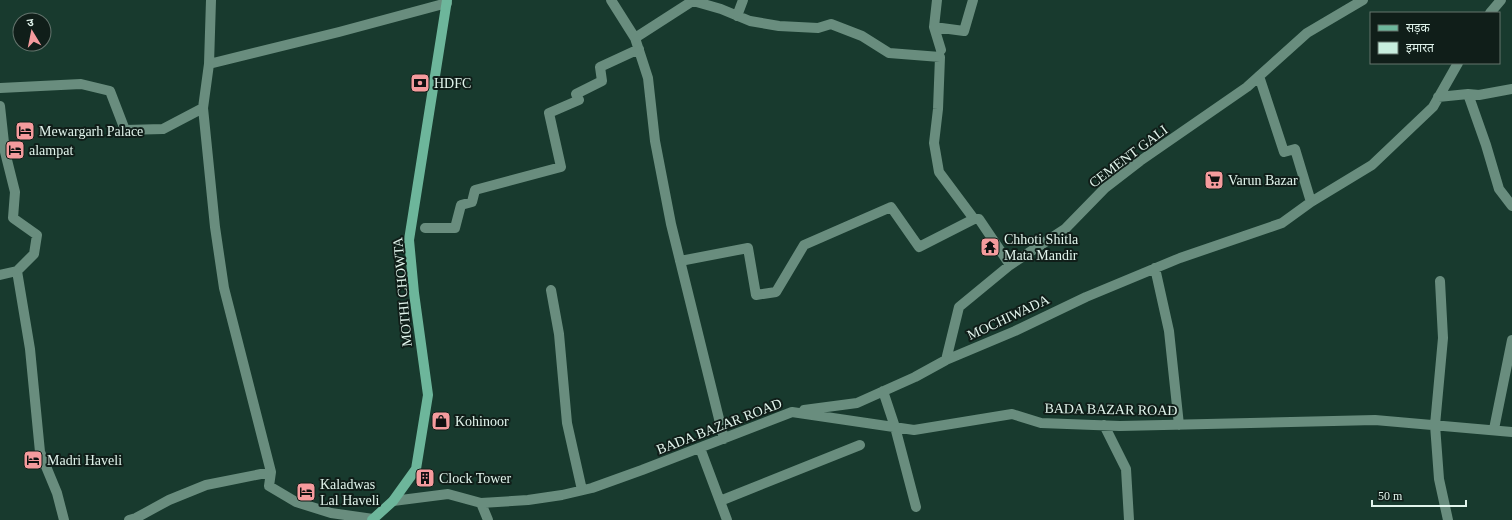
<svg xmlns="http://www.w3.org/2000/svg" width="1512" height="520" viewBox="0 0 1512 520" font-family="'Times New Roman','Noto Sans Devanagari',serif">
<rect width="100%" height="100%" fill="#183a2e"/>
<path fill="#c8eede" d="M418 479a7 7 0 1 1 14 0a7 7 0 1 1-14 0Z"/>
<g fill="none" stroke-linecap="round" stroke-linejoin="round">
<path stroke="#698d7e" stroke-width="10" d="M211,0L209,64L203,108L215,227L224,288L271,472L269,486L296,502L331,513L373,519
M611,0L635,38L648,78L655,141L671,224L724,439
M937,0L934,27L941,50
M693,1L721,9L750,21L779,26L818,28L831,24L862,36L889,53L940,57L938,109L934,143L939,172L974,219H979L1010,265
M1490,13L1501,0
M737,16L743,0
M934,27L964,31L973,0
M635,38L694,0
M209,64L339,32L447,3
M1259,76L1284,152L1295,149L1311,202
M0,88L81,84L110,91L125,130L163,129L203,108
M1468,94L1486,145L1499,189L1512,206
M1438,97L1468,94L1479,95L1512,89
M0,106L5,152L15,192L13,218L37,235L34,254L17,271L30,349L40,452L57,493L64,520
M425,228H455L461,205L472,202L475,190L561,167L549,113L579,100L576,94L602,81L600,67L639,49
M680,261L748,248L756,295L776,292L804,245L891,207L919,247L974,219
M1155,268L1169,331L1179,425
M0,275L17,271
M1440,281L1443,338L1435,425L1439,479L1448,520
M551,290L559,334L567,423L582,490
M946,360L959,307L1010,265L1065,229L1105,188L1140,161L1247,87L1307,33L1363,0
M883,391L895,427L916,507
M804,410L857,403L915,377L946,360L1015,331L1086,297L1180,258L1282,223L1311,202L1372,165L1433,107L1458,63
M1104,425L1126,469L1129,520
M1494,429L1512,340
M700,448L727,520
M393,501L448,494L481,503L528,500L562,495L592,488L642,470L792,412L914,430L1012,414L1041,423L1120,426L1375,420L1512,432
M720,501L860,445
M481,503L488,520
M129,520L136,518L169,500L206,485L271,472"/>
<path stroke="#6db69b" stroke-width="10" d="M372,520L393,501L416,469L428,395L414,293L409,240L447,0"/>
</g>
<defs>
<g id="bank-square" transform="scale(1)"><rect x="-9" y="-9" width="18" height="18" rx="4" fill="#f59b9d" stroke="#101e19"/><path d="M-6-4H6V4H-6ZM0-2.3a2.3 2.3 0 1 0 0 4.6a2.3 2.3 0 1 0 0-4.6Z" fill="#111"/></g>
<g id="hotel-square" transform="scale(1)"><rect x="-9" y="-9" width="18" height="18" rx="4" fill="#f59b9d" stroke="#101e19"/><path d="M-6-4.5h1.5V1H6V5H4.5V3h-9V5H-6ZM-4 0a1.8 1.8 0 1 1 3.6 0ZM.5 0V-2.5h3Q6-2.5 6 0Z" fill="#111"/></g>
<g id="supermarket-square" transform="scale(1)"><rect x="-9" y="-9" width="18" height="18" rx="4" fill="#f59b9d" stroke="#101e19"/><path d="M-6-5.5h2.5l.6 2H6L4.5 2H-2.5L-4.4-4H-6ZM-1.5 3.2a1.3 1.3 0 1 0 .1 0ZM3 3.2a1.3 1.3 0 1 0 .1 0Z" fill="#111"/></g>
<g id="temple-square" transform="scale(1)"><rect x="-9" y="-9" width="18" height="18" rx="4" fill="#f59b9d" stroke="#101e19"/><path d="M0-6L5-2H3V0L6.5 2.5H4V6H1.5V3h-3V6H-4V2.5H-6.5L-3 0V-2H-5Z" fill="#111"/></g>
<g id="shop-square" transform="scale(1)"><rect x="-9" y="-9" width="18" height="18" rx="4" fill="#f59b9d" stroke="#101e19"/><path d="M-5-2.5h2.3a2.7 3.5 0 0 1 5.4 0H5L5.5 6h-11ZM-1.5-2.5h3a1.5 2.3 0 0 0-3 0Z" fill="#111"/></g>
<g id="building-square" transform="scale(1)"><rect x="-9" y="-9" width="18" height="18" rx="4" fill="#f59b9d" stroke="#101e19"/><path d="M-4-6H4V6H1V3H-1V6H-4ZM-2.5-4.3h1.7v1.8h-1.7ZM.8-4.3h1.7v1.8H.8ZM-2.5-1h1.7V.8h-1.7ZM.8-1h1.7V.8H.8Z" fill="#111"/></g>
</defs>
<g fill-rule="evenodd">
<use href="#bank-square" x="420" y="83"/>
<use href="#hotel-square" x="25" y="131"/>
<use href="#hotel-square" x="15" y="150"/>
<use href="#supermarket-square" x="1214" y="180"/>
<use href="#temple-square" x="990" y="247"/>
<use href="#shop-square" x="441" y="421"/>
<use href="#hotel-square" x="33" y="460"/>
<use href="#building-square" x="425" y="478"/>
<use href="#hotel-square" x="306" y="492"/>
</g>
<g text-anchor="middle" stroke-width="4" stroke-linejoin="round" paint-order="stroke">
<g font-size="14" fill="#e1f4ec" stroke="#101e19" text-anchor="start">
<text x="434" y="88">HDFC</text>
<text x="39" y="136">Mewargarh Palace</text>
<text x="29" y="155">alampat</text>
<text x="1228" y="185">Varun Bazar</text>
<text x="1004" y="244">Chhoti Shitla<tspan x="1004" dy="16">Mata Mandir</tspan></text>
<text x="455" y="426">Kohinoor</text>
<text x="47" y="465">Madri Haveli</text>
<text x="439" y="483">Clock Tower</text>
<text x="320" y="489">Kaladwas<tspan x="320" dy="16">Lal Haveli</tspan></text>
</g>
<g font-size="14" fill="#e1f4ec" stroke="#101e19">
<text transform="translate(1128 156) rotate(-37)" y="5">CEMENT GALI</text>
<text transform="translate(402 292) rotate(-95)" y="5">MOTHI CHOWTA</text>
<text transform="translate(1008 317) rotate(-25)" y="5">MOCHIWADA</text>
<text transform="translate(1111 409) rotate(1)" y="5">BADA BAZAR ROAD</text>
<text transform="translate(719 426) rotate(-21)" y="5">BADA BAZAR ROAD</text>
</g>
</g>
<rect x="1370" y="12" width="130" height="52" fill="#101e19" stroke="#64746d"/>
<rect x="1378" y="25" width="20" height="6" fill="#6db69b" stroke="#64746d"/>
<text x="1406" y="32" font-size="12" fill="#e1f4ec">सड़क</text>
<rect x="1378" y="42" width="20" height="12" fill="#c8eede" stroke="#64746d"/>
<text x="1406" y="52" font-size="12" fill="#e1f4ec">इमारत</text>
<g transform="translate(32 32) rotate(350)"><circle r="19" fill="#101e19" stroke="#64746d"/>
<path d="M0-3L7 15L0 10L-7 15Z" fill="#f59b9d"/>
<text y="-6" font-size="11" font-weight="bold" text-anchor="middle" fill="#e1f4ec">उ</text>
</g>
<path d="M1372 500v6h94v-6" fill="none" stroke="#e1f4ec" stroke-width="2"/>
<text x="1378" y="500" font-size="12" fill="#e1f4ec" stroke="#101e19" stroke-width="3" paint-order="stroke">50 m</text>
</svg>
